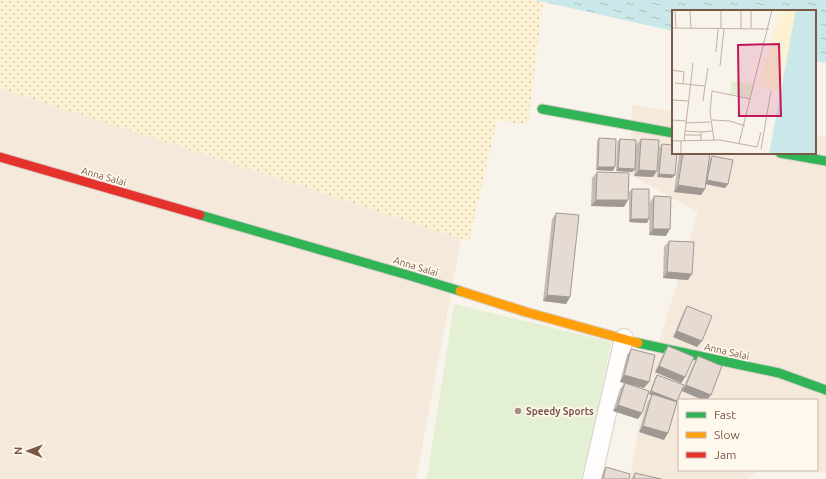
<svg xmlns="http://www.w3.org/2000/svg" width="826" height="479" viewBox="0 0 826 479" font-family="Ubuntu,sans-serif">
<defs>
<pattern id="sand-dots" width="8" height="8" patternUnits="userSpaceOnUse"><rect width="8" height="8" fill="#fcf1d2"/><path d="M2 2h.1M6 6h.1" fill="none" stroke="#d1c6ac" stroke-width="1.8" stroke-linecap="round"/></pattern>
<pattern id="water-ripples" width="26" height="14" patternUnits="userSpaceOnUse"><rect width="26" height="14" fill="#cae8ea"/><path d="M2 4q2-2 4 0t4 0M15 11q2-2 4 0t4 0" fill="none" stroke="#a9bfbf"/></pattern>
</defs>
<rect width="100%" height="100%" fill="#f8f3eb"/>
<path fill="#f5e9db" d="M0,0H426L503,17L416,479H0Z
M632,105L673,111V153H815V135L826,138V473L813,470H817V400H679V470H758L748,479H630L644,394L698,212L630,175Z"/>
<path fill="url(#sand-dots)" d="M0,0H535L543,2L528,125L497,120L469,241L0,88Z"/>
<path fill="#e4f0d4" d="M454,304L611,342L584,479H427Z"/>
<path fill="url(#water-ripples)" d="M535,0H826V63L815,61V11H673V31Z"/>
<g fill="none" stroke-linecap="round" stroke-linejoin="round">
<g stroke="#d7cec8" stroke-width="20">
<path id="street" d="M592,479L624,338"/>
</g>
<g stroke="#d8cec7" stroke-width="11">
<path id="fast" d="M542,109L673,133
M780,153L826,161
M200,215L411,276L460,291
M638,343L779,373L826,390"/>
</g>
<g stroke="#d8cec7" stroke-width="11">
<path id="slow" d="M460,291L526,312L638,343"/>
</g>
<g stroke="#d8cec7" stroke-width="11">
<path id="jam" d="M0,157L200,215"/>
</g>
<use href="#street" stroke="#fefdfc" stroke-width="18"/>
<use href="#fast" stroke="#30b455" stroke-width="9"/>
<use href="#slow" stroke="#ff9f0a" stroke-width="9"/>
<use href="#jam" stroke="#e5322d" stroke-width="9"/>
</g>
<path fill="#c5bcb5" d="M599,138L613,171L596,170L597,141Z
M620,139L636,145L641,139L653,177L634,176L635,169L632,172L616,171L617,142Z
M662,144L675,175L672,178L657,177L659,148Z
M680,153H710L708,170L710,159L712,156L728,184L725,188L706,184L705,189L701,195L674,192L679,155Z
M597,172L624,207L591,206L592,178Z
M632,189L647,223L629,222V192Z
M654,196L666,236L649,235L650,202Z
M556,213L570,297L566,304L543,301L552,219Z
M669,241L688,280L663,278L664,247Z
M687,306L702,341L697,347L673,337L683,313Z
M668,346L685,377L681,383L655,372L664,352Z
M631,349L649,382L644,388L629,384L642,413L638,419L613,411L620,389L625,383L620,382L627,355Z
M698,356L707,400H703L682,391L694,363Z
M657,375L677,402L664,440L639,432L648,401L652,396L649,394L655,378Z
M606,467L629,479H601L604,470Z
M635,473L661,479H631Z"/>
<path fill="#a09993" d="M598,167H615L613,171L596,170Z
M618,168L635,169L632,172L616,171Z
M639,170L657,171L653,177L634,176Z
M659,174L675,175L672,178L657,177Z
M707,180L728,184L725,188L705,184Z
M678,185L705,189L701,195L674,192Z
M596,200H628L624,207L591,206Z
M631,219H649L647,223L629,222Z
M653,229H670L666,236L649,235Z
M667,272L692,274L688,280L663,278Z
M547,295L570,297L566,304L543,301Z
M677,331L702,341L697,347L673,337Z
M659,366L685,377L681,383L655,372Z
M624,375L649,382L644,388L620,382Z
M686,385L711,395L707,400H703L682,391Z
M651,391L677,401L675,404L652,394V396L649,394Z
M618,405L642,413L638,419L613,411Z
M643,426L668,433L664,440L639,432Z"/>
<path fill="#e5dbd2" stroke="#a09993" d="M599,138L616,139L615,167H598Z
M620,139L636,140L635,169L618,168Z
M641,139L659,140L657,171L639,170Z
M662,144L673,145V153H677L675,175L659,174Z
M683,153H710L705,189L678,185Z
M712,156L733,160L728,184L707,180Z
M597,172L629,173L628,200H596Z
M632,189H649V219H631Z
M654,196L671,197L670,229H653Z
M556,213L579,215L570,297L547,295Z
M669,241L694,242L692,274L667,272Z
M687,306L712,316L702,341L677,331Z
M668,346L694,357L685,377L659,366Z
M631,349L655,355L649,382L624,375Z
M698,356L722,366L711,395L686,385Z
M657,375L684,385L677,401L651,391Z
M625,383L649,391L642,413L618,405Z
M652,394L677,402L668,433L643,426Z
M606,467L630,474L629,479H603Z
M635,473L661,479H634Z"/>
<circle fill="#a78f80" stroke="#fff8ed" stroke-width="1.5" cx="518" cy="411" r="4"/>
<g text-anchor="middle" stroke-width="3.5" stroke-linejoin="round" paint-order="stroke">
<g font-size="10" fill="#7b5947" stroke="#fff8ed">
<text transform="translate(104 176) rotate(16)" y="4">Anna Salai</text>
<text transform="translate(416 266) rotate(17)" y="4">Anna Salai</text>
<text transform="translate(727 351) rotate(13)" y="4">Anna Salai</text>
</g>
<g font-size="10" font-weight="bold" fill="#7b5947" stroke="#fff8ed" text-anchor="start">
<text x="526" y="415">Speedy Sports</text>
</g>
</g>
<g transform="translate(672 10)">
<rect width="144" height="144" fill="#f8f3eb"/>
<path d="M108,0H124L108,81L87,75Z" fill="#fcf1d2"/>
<path d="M60,71L82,74L79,88L58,84Z" fill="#e4f0d4"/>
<path d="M124,0H144V144H97Z" fill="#cae8ea"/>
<path fill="none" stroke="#c2b0a4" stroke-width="1" d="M3,0L4,18M18,0L19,18M49,0V18M69,0V19M0,18L97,19M79,18V0M44,42L46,18M48,56L52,19M0,60L12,62L11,74M3,73L33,76L31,91M33,76L36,58M0,90L17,91M0,110L14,111M40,110L58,111L73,116M14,113L38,112M13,121L29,122M12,125H29M42,130L38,102L40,81L79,89M0,131L48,130L85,137L89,122M9,131V144M12,131L21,53M29,131V122L40,121M67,133L100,0M89,139L99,81"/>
<path fill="#c2185b" fill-opacity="0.15" stroke="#c2185b" stroke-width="2" d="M107,34L109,106H67L66,35Z"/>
<rect width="144" height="144" fill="none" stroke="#7b5947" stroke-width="2"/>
</g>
<rect x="678" y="399" width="140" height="72" fill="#fff8ed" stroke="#cab8ab"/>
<rect x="686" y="412" width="20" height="6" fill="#30b455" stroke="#cab8ab"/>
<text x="714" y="419" font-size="12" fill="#7b5947">Fast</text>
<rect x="686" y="432" width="20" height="6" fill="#ff9f0a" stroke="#cab8ab"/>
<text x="714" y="439" font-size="12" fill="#7b5947">Slow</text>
<rect x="686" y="452" width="20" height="6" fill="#e5322d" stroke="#cab8ab"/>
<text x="714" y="459" font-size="12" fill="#7b5947">Jam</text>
<g transform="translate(28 451) rotate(271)" stroke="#fff8ed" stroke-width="3" paint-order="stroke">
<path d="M0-3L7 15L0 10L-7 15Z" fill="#7b5947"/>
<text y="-6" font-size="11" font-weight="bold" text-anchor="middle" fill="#7b5947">N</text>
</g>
</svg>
